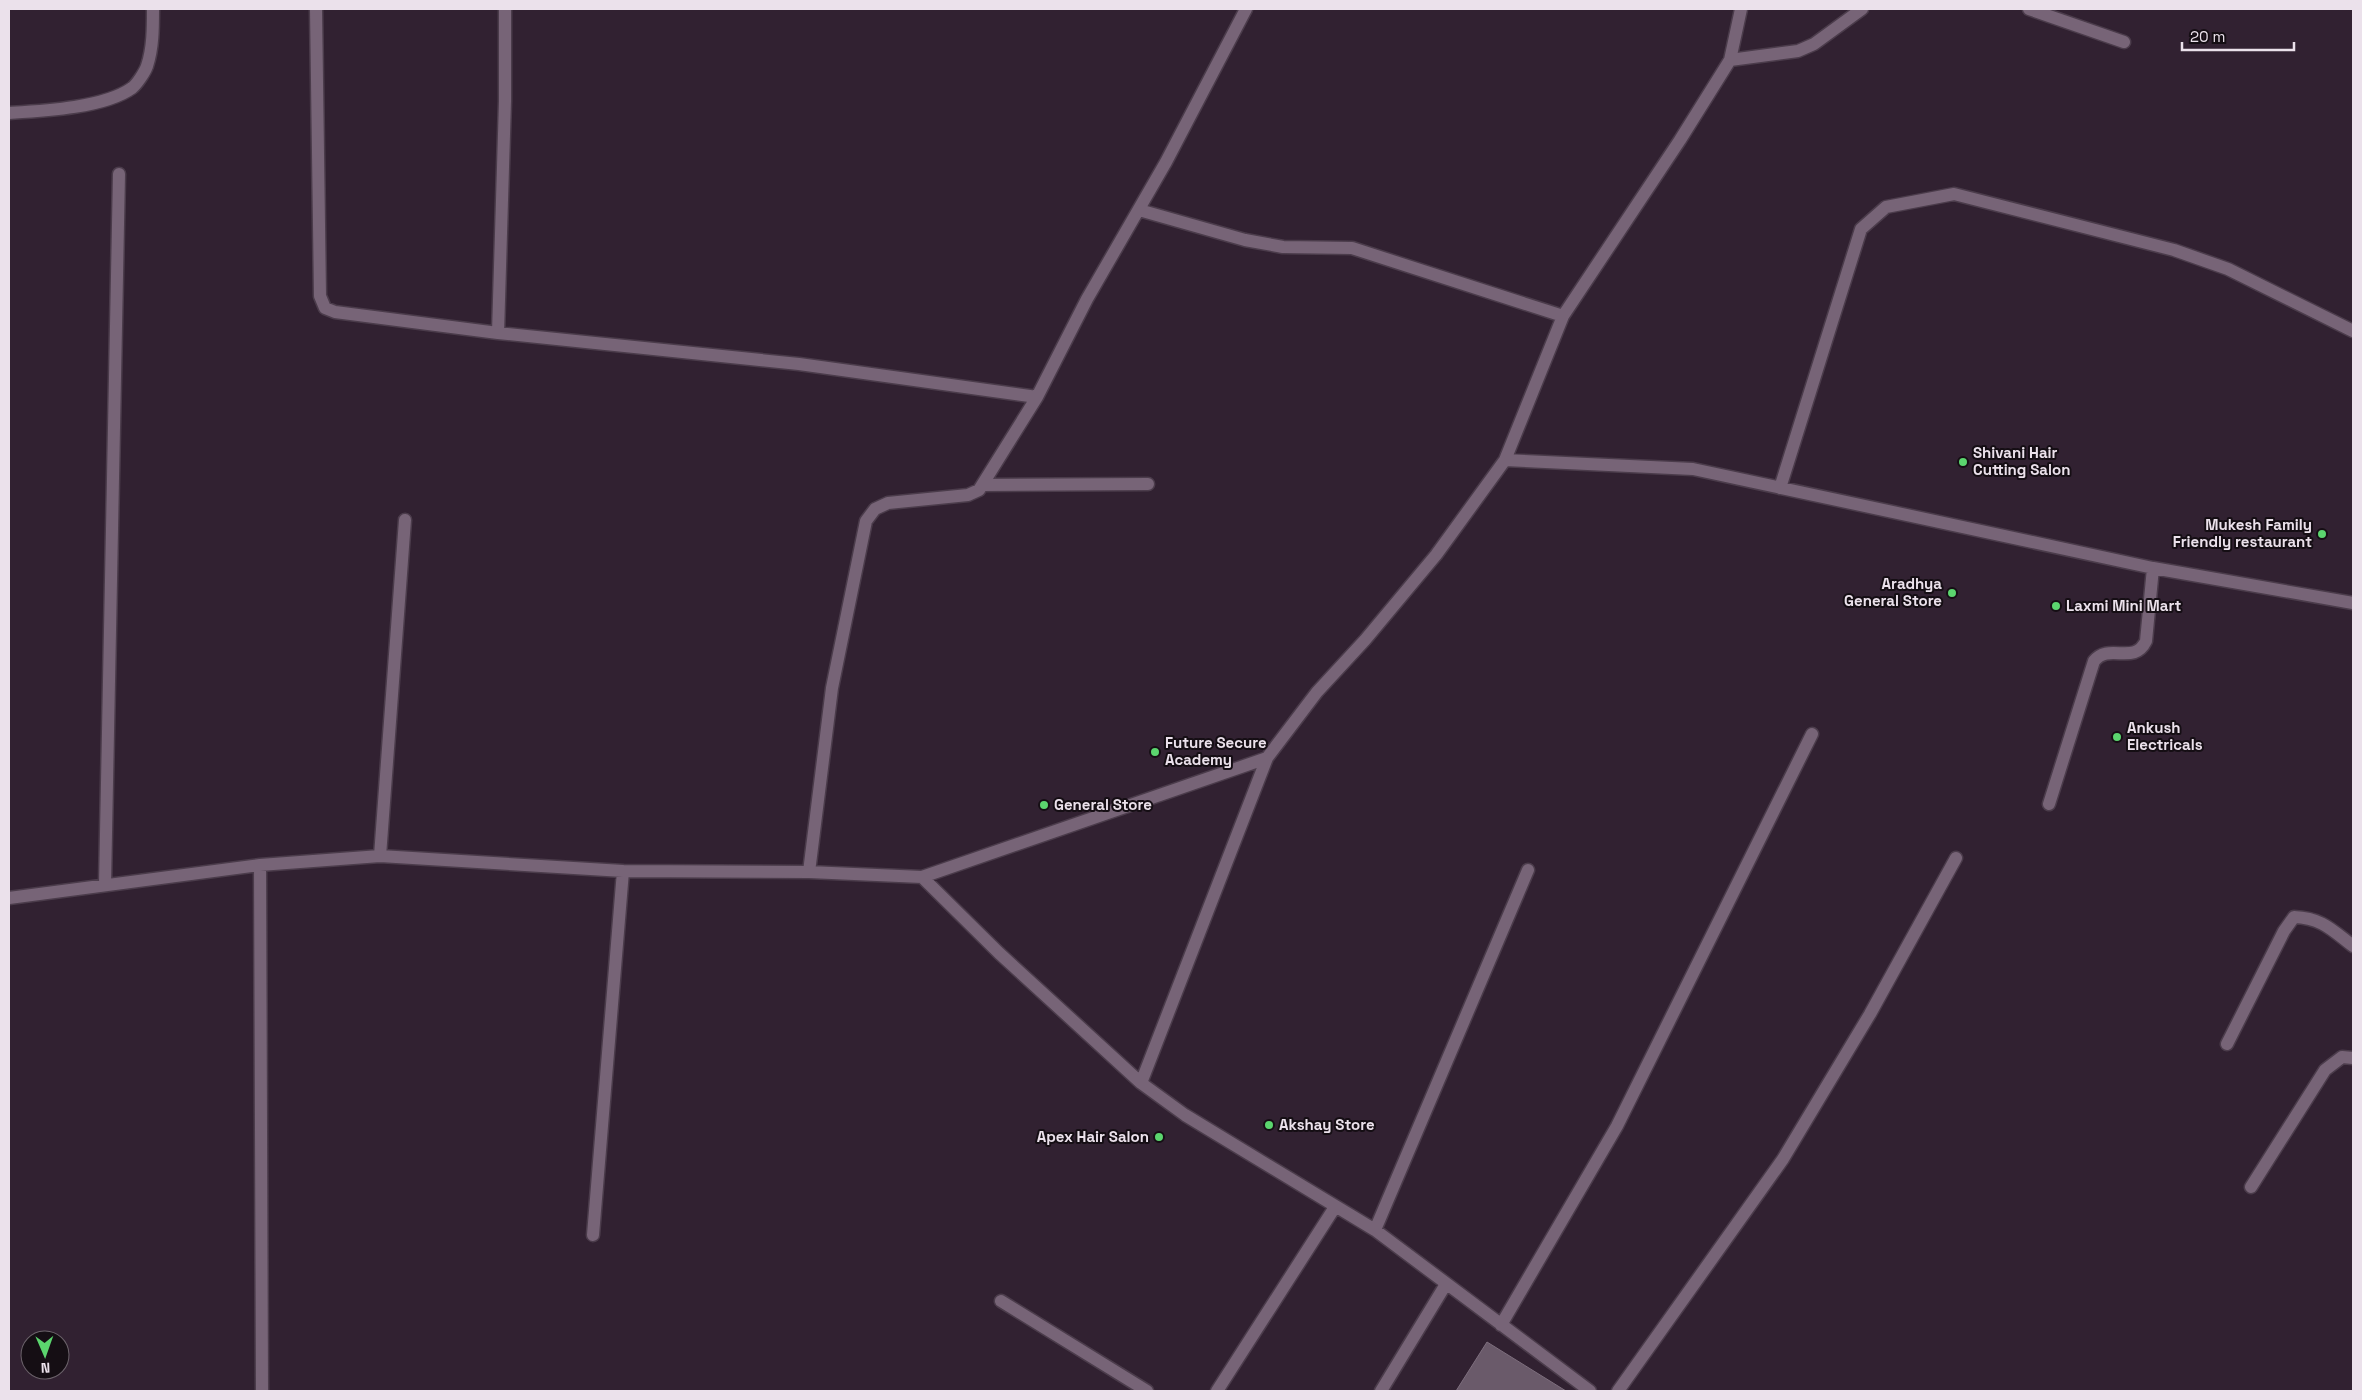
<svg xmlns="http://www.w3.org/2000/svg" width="2362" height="1400" viewBox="0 0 2362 1400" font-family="'Space Grotesk',sans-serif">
<rect width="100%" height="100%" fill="#312131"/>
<path fill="#6a5a6a" stroke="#7e6f7e" d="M1487,1342L1566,1391H1456Z"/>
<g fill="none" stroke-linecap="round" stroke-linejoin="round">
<g stroke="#4b3c4b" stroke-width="15">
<path id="lane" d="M2251,1187L2325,1070L2342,1057L2353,1058"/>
</g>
<g stroke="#4b3c4b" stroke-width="15">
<path id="street" d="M316,9L320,296L325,308L335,312L498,333L799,364L1037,397
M2029,9L2124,42
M1730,60L1798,51L1814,44L1862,9
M9,113C43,111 104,108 132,88C137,84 145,72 147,66C153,48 153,28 153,9
M1139,210L1245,240L1283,247L1352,248L1563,316
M498,333L505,101V9
M1505,460L1693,469L2153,568L2353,603
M982,485L1148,484
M1780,488L1861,229L1886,207L1954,194L2174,250L2228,269L2353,331
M2049,804L2094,661C2109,642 2134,666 2146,641L2153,568
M380,856L405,520
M260,865L262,1391
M809,872L832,688L866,521L875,509L888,503L968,495L979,490L1037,397L1087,299L1166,162L1246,9
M922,877L1267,758L1317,692L1365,640L1436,555L1505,460L1563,316L1680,140L1730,60L1741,9
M105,884L119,174
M9,898L260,865L380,856L623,871L809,872L922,877L999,953L1141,1083L1185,1115L1375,1230L1590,1391
M2227,1044L2284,931L2294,917C2322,918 2332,930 2353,946
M1141,1083L1267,758
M1375,1230L1528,870
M593,1235L623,871
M1001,1301L1147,1391
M1501,1325L1617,1126L1812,734
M1217,1391L1335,1207
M1381,1391L1446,1284
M1618,1391L1783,1159L1870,1014L1956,858"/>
</g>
<use href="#lane" stroke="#776477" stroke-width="12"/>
<use href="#street" stroke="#776477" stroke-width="12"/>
</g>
<g fill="#5bd56e" stroke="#150e14" stroke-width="2">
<circle cx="1963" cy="462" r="5"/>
<circle cx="2322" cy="534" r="5"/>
<circle cx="1952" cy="593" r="5"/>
<circle cx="2056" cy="606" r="5"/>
<circle cx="2117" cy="737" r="5"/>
<circle cx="1155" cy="752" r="5"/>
<circle cx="1044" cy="805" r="5"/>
<circle cx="1269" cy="1125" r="5"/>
<circle cx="1159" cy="1137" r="5"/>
</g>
<g text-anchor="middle" stroke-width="4" stroke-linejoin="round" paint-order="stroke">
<g font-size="15" font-weight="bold" fill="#ebe1eb" stroke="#150e14" text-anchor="start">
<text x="1973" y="458">Shivani Hair<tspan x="1973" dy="17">Cutting Salon</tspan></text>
<text x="2312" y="530" text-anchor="end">Mukesh Family<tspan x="2312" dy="17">Friendly restaurant</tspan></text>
<text x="1942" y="589" text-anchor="end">Aradhya<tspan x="1942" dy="17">General Store</tspan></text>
<text x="2066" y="611">Laxmi Mini Mart</text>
<text x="2127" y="733">Ankush<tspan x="2127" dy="17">Electricals</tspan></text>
<text x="1165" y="748">Future Secure<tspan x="1165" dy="17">Academy</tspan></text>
<text x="1054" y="810">General Store</text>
<text x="1279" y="1130">Akshay Store</text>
<text x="1149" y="1142" text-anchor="end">Apex Hair Salon</text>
</g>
</g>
<rect width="2362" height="1400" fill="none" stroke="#ebe1eb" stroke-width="20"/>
<g transform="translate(45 1355) rotate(178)"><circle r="24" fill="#150e14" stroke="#6b626a"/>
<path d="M0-4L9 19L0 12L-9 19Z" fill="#5bd56e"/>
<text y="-8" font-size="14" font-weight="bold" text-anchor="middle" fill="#ebe1eb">N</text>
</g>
<path d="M2182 42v8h112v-8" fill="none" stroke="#ebe1eb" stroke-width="2.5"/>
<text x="2190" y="42" font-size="15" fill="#ebe1eb" stroke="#150e14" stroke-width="4" paint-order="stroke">20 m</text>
</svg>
